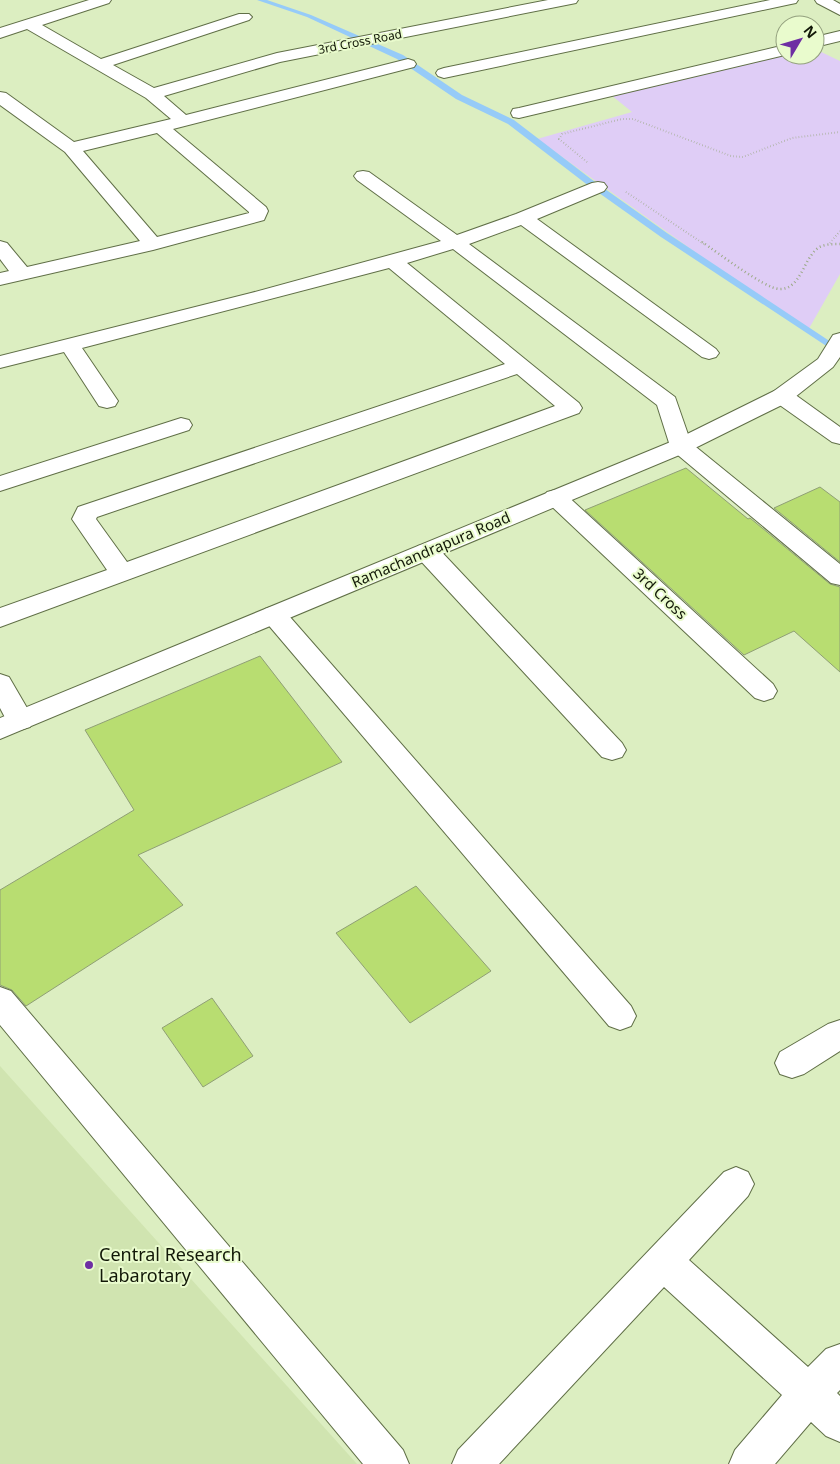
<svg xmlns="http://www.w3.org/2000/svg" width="840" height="1464" viewBox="0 0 840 1464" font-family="'Noto Sans',sans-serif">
<rect width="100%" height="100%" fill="#dceec1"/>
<path fill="#d0e4b0" d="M0,1066L357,1464H0Z"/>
<path fill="#dfcdf6" d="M815,49L840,61V274L807,332L537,139L632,112L611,95L785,55H815Z"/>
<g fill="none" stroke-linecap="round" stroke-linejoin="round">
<path fill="#96cbf8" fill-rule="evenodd" d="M257,0H267L311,15L403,55L462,95L514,120L591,179L667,233L840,348V355L661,237L585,183L508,124L456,99L397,59L307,17Z"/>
</g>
<path fill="#b8dd71" stroke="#8f9f75" d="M686,468L748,519L750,518L830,584L840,587V672L794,631L744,655L585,510Z
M820,487L840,502V562L774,508Z
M260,656L342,762L138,855L183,905L26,1006L12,990L0,985V890L134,810L85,730Z
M416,886L491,971L410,1023L336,933Z
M212,998L253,1056L203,1087L162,1028Z"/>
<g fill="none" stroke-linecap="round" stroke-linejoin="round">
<g stroke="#606f47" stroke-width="2">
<path id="minor" d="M89,0H111L109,3L42,25L101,59L239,14H249L252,17L249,20L113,65L154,88L277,53L548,0H578L576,3L571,4L280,62L164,96L186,115L408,59L414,61L416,64L414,67L173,129L266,207L268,211L264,220L153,250L0,285V273L9,271L0,259V241L7,243L27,267L140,241L65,152L0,105V92L6,93L74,142L171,119L146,98L27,29L0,38V28ZM157,133L249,212V213L157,237L83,151Z
M770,0H798L796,3L791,4L444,78L438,76L436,73L438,70L444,68Z
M815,0H833L840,4V15L817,3Z
M840,31V41L815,47V37Z
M785,45V55L519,118L513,117L511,113L513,109L519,108Z
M363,171L369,172L457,235L516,214L592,183L598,182L604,183L607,187L604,191L537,219L716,349L719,353L716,357L709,359L702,357L521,225L469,244L675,397L691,443L840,564V585L831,583L673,451L670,446L657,405L453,249L407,263L579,403L582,408L579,413L0,627V608L107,570L72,519L78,507L505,364L389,268L82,348L118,401L115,406L107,408L99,406L64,352L0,368V356L251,293L441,241L357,180L354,176L357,172ZM517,374L555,406L127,562L96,519L97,517Z
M782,389L790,391L840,427V444L832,442L774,401L771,396L774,391Z
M181,418L189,420L192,425L189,430L0,491V476Z
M555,490L563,492L773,684L777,691L773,698L764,701L755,698L547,502L543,497L547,492Z
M427,544L436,546L622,743L626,750L622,757L612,760L602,757L418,558L415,552L418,546Z
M274,606L283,609L631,1006L636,1016L631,1026L620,1030L609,1026L265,621L261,615L265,609Z
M0,674L9,677L34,720L30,727L20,730L10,727L0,708Z
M0,987L11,991L403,1450L409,1464H363L0,1025Z
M840,1020V1051L804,1074L792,1078L780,1074L775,1063L780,1052L828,1024Z
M736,1167L748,1172L754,1184L748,1196L689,1260L808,1367L826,1349L840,1344V1390L837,1393L840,1396V1442L826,1436L811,1422L775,1464H729L735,1450L782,1395L664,1287L499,1464H452L458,1450L724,1172Z"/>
</g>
<g stroke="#606f47" stroke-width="2">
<path id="tertiary" d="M840,333V357L833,367L790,401L689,451L0,739V718L673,441L774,391L818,359L833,335Z"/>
</g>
<path stroke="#9ba985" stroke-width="2" stroke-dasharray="0.5 2.5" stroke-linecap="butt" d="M587,162L559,139L562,134L622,119H633L731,156L743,157L792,138L840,132
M626,192L704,244
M830,243L840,231"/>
<path stroke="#9ba985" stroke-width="2.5" stroke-dasharray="1 3" stroke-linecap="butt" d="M702,242C717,252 764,288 779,289C801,290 803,259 818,248C824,244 832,244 840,244"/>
<use href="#minor" fill="#fff" fill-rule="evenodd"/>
<use href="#tertiary" fill="#fff" fill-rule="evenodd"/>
</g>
<circle fill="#6e2ea3" stroke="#e9fbcd" stroke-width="2" cx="89" cy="1265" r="5"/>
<g text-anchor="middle" stroke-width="4" stroke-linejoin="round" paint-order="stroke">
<g font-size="12" fill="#121808" stroke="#e9fbcd">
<text transform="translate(360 42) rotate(-11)" y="4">3rd Cross Road</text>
</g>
<g font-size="15" fill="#121808" stroke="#e9fbcd">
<text transform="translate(431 550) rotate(-23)" y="5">Ramachandrapura Road</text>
<text transform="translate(660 594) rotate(43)" y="5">3rd Cross</text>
</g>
<g font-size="18" fill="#121808" stroke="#e9fbcd" text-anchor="start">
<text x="99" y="1261">Central Research<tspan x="99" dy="21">Labarotary</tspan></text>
</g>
</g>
<g transform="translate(800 40) rotate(52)"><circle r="24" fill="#e9fbcd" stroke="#93a07e"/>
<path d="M0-4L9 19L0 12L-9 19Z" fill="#6e2ea3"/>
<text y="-8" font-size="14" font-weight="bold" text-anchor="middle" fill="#121808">N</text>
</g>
</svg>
